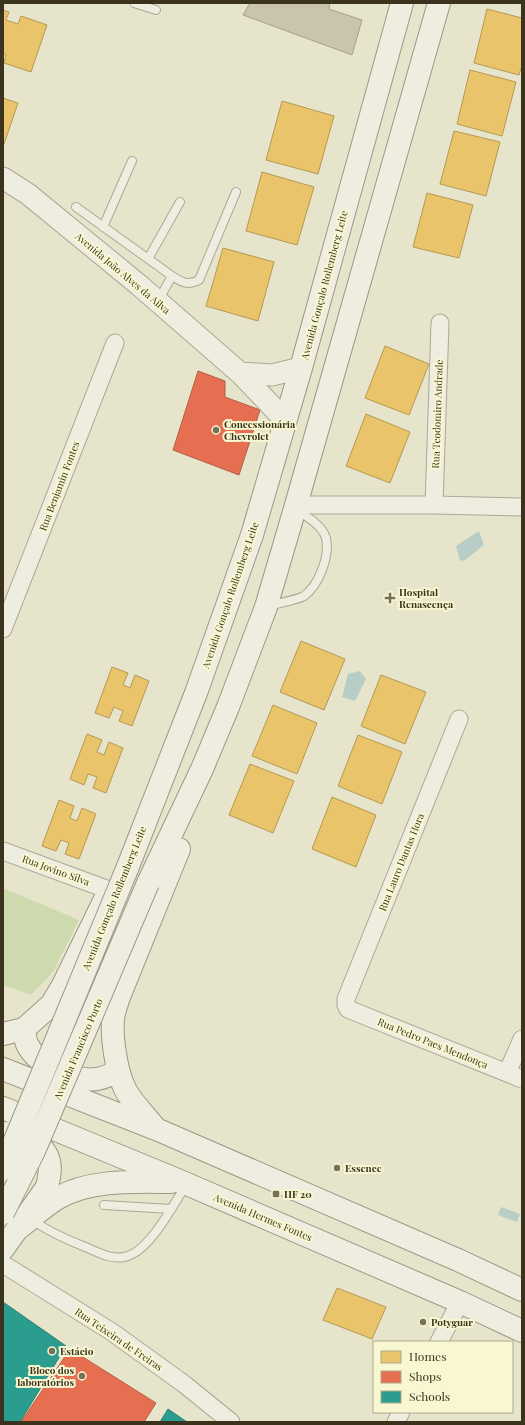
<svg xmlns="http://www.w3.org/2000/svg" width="525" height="1425" viewBox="0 0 525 1425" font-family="'Playfair Display',serif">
<rect width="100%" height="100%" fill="#e6e5cc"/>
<path fill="#ced9ae" d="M3,888L79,920L53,972L31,995L3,985Z"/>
<path fill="#b8cdc5" d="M479,531L484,545L465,560L460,561L456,546Z
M360,671L366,679L355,701L342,697L348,674Z
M501,1207L520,1214L517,1222L498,1215Z"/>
<path fill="#e9c46a" stroke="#b59853" d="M487,9L522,18V65L519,75L474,63Z
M3,10L9,12L6,20L18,24L21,16L47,25L31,72L4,63L6,55L3,53Z
M470,70L516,82L502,136L457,124Z
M3,98L18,103L3,147Z
M282,101L334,116L318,174L266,160Z
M454,131L500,142L486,196L440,184Z
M262,172L314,187L297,245L246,231Z
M427,193L473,205L459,258L413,247Z
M223,248L274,262L258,321L206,306Z
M385,346L429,364L409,415L365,398Z
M366,414L410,432L390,483L346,466Z
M301,641L345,659L324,710L280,692Z
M112,667L128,673L123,685L130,688L135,675L149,681L132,726L119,721L123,711L114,707L109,718L95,713Z
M381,675L426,692L405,744L361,726Z
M273,705L317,723L297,774L252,756Z
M87,734L102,740L97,752L104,755L109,742L123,748L106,793L93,788L97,777L88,774L84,785L70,779Z
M358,735L402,752L382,804L338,786Z
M250,764L294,781L273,833L229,815Z
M332,797L376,815L356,867L312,849Z
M59,800L74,806L70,818L77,821L82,808L96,814L79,859L65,854L69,843L61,840L56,851L42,846Z
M337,1288L386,1307L372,1339L323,1320Z"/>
<path fill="#e76f51" stroke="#b35d41" d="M198,371L225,381V397L260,410L239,475L173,450Z
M70,1349L156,1403L144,1422H21Z"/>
<path fill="#2a9d8f" stroke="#2f7d6d" d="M3,1302L66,1346L20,1422H3Z
M168,1409L187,1422H160Z"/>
<path fill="#cac4ad" stroke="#a7a18b" d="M250,3H330L329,9L362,20L352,55L243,15Z"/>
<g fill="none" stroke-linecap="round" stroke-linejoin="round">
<g stroke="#aba896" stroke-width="10">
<path id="service" d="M134,3L156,10
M76,207L172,276L158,301
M103,227L132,161
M148,259L180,202
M172,276C182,282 187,286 199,280L236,192
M269,606C277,603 298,600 304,596C319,585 330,556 326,538C322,525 306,516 295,509
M104,1205L171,1209
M32,1220C48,1231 65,1239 83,1246C96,1251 110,1260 124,1257C149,1253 173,1205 186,1185"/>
</g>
<g stroke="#aba896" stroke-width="19">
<path id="minor" d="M296,505H434L522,507
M434,505L440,323
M3,629L115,343
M459,719L346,999V1005L348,1009L522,1079
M3,851L109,890
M507,1073L522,1039
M3,1264L112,1332L184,1384L231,1422
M439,1342L460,1302
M396,1422L401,1412"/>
</g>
<g stroke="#aba896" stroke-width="23">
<path id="tertiary" d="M3,178L28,194L139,285L240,373L286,421
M240,373L272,375L301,368"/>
</g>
<g stroke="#9b9886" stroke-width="24">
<path id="secondary" d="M127,869L196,693L252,535L301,368L402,3
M148,883L202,769L228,707L266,607L296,505L439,3
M24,1029C25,1034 25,1039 27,1044C37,1065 74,1082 97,1079C104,1078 111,1074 118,1072
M3,1034L24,1029L51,1005L62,987L105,899
M3,1069L156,1129L458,1260L522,1290
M3,1108L180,1181L460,1302L522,1331
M155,1128C145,1115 132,1103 125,1089C116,1070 110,1033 114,1013C116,1006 118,999 121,992L179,849
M3,1133C21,1133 44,1142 49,1161C51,1170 49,1178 47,1187L3,1249
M19,1228C32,1218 44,1206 58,1198C90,1179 135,1182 171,1182"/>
</g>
<use href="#service" stroke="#eeeddf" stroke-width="8"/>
<use href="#minor" stroke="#eeeddf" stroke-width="17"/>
<use href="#tertiary" stroke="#eeeddf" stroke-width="21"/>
<use href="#secondary" stroke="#eeeddf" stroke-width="22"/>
<g stroke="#9b9886" stroke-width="24" stroke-linecap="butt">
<path id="secondary-bridge" d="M3,1169L127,869
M3,1213L34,1151L148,883"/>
</g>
<use href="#secondary-bridge" stroke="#eeeddf" stroke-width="22"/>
</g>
<g fill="#77715a" stroke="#f8f7d2" stroke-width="1.5">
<circle cx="216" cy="430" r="4"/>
<path d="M388 592h4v4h4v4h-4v4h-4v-4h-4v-4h4z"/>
<circle cx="337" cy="1168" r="4"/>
<rect x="272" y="1190" width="8" height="8" rx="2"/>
<circle cx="423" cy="1322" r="4"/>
<circle cx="52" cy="1351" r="4"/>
<circle cx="82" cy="1376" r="4"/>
</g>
<g text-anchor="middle" stroke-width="4" stroke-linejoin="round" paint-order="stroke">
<g font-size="10" fill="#3b331d" stroke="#f8f7d2">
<text transform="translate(123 273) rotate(40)" y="4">Avenida João Alves da Ailva</text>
<text transform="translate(324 285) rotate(-75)" y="4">Avenida Gonçalo Rollemberg Leite</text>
<text transform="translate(437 414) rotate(-88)" y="4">Rua Teodomiro Andrade</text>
<text transform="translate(59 486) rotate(-69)" y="4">Rua Benjamin Fontes</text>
<text transform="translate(230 595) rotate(-71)" y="4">Avenida Gonçalo Rollemberg Leite</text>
<text transform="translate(401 862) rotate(-68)" y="4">Rua Lauro Dantas Hora</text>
<text transform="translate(56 870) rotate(20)" y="4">Rua Jovino Silva</text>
<text transform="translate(114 898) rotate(-68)" y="4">Avenida Gonçalo Rollemberg Leite</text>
<text transform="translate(433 1043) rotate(22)" y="4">Rua Pedro Paes Mendonça</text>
<text transform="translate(78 1049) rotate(-67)" y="4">Avenida Francisco Porto</text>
<text transform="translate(263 1217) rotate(23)" y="4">Avenida Hermes Fontes</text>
<text transform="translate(119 1339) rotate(34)" y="4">Rua Teixeira de Freiras</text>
</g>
<g font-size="10" font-weight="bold" fill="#3b331d" stroke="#f8f7d2" text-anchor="start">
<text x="224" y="428">Concessionária<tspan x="224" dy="12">Chevrolet</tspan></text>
<text x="399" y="596">Hospital<tspan x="399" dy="12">Renascença</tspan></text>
<text x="345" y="1172">Essence</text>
<text x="284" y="1198">HF 20</text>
<text x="431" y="1326">Potyguar</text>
<text x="60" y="1355">Estácio</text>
<text x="74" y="1374" text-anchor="end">Bloco dos<tspan x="74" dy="12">laboratórios</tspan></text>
</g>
</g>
<rect width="525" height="1425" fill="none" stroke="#3b331d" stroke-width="8"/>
<rect x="373" y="1341" width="140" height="72" fill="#f8f7d2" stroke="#aca98a"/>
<rect x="381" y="1351" width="20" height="12" fill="#e9c46a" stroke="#aca98a"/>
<text x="409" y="1361" font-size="12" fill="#3b331d">Homes</text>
<rect x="381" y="1371" width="20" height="12" fill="#e76f51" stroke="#aca98a"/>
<text x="409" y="1381" font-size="12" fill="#3b331d">Shops</text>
<rect x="381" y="1391" width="20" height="12" fill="#2a9d8f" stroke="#aca98a"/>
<text x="409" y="1401" font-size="12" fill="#3b331d">Schools</text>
</svg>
